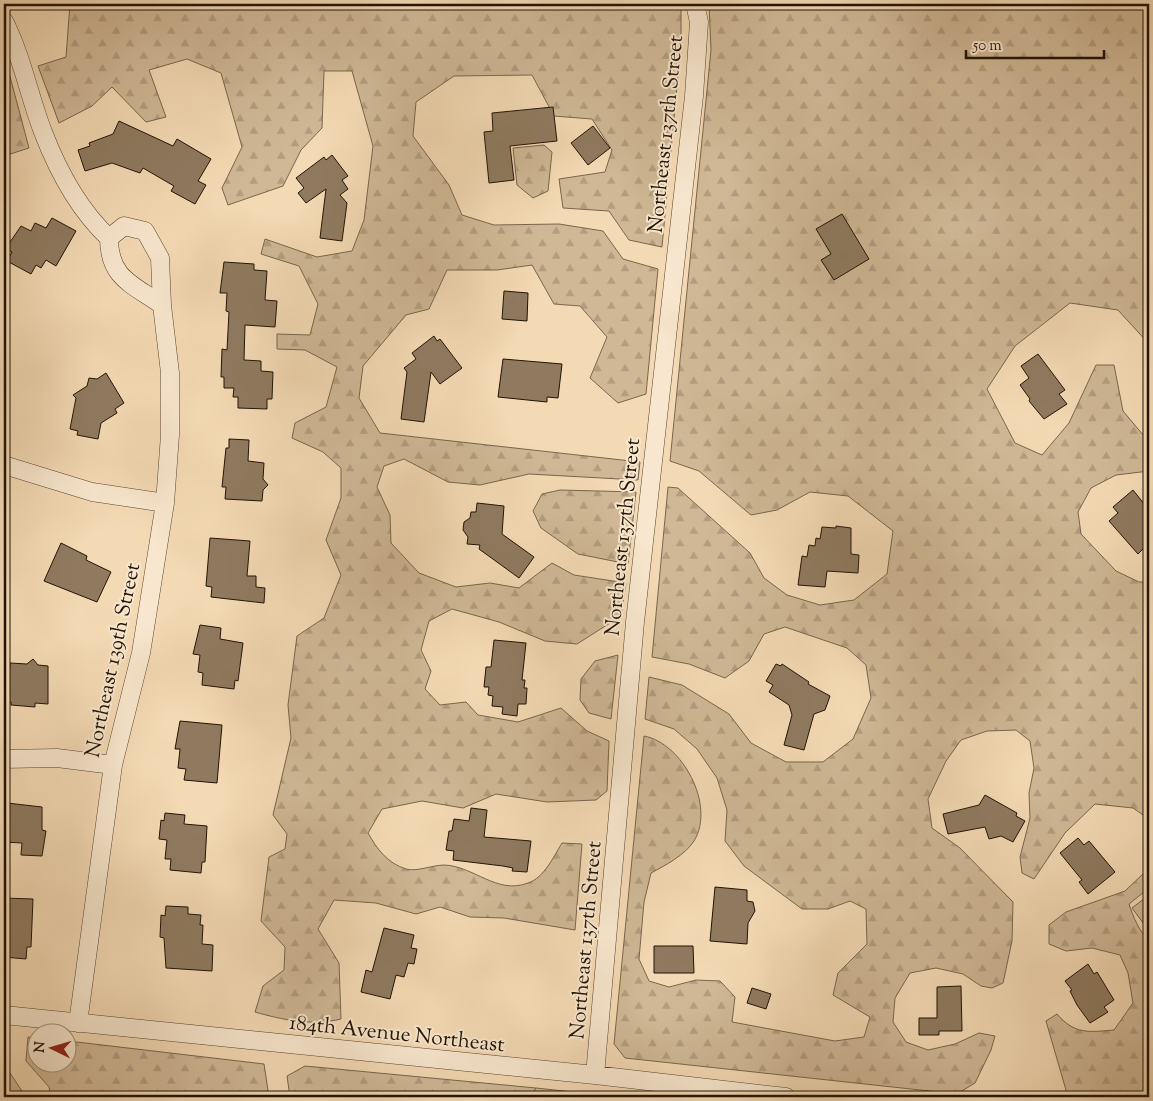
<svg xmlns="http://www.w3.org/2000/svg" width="1153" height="1101" viewBox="0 0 1153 1101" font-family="'Sorts Mill Goudy',serif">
<defs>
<pattern id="grass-tufts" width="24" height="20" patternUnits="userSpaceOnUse" patternTransform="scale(1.25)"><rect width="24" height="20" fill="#d0b896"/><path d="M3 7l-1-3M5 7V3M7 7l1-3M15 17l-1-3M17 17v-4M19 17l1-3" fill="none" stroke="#b29d80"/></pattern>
<pattern id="forest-firs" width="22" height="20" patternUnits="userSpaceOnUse" patternTransform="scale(1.25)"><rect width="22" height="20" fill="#d0b896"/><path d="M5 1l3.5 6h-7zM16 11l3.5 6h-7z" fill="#b29d80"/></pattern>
</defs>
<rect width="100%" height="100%" fill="#f4dab4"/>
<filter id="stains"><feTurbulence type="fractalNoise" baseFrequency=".004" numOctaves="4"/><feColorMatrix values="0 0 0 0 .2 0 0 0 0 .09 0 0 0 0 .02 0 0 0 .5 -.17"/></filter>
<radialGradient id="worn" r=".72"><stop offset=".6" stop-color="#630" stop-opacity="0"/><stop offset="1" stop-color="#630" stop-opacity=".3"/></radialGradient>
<path fill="url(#grass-tufts)" stroke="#78664d" d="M536,1088L611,1096L530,1097Z"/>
<path fill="url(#forest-firs)" stroke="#78664d" d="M70,4H436L439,6L495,9L507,4H681V43L662,247L629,240L609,211L563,208L559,179L605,172L612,150L592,119L554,116L532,75L454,76L416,102L413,136L449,185L462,215L494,225L559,224L603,231L623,259L658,269L646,394L618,403L590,378L607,337L580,306L554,304L532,265L497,270H447L429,309L406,315L363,366L359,398L380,433L640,462L638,480L529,474L480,485L448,482L404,459L384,466L377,487L390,515L391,543L419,573L456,587L490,583L519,588L552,563L574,575L626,583L621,616L577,644L545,641L499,622L452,609L429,621L421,650L431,671L425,689L440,705L466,702L478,715L518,722L561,708L587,731L609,741L607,791L596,800L547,802L496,794L463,808L422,801L382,809L368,833C377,849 387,863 406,869C417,872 433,865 444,865C474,866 497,895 528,883C544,878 554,856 562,843L582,844L575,930L504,918L470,917L440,907L416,914L376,903L334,900L318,929L339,963L341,1019C312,1026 283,1020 255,1012L263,986L284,970L285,947L261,921L269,857L285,849L287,834L273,815L291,738L288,705L297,636L324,618L341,575L326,540L341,498V468L323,452L292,438L295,423L326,407L337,367L305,350L277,349V334L310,335L318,304L299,266L261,254L265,239L317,257L352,251L364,220L373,146L352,71H324L322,128L301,150L283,186L228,205L222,188L242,147L221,73L187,59L149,70L166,117L146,122L112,87L92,106L59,123L38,66L66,57Z
M709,4H1149V344L1118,310L1070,303L1015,346L987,389L1015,443L1042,455L1069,423L1096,365H1114L1123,411L1149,442V471L1116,475L1091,488L1078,512L1081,534L1116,571L1139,582H1149V842L1146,817L1133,808L1095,804L1065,833L1034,879L1022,873L1020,857L1030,818L1029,793L1034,768L1030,741L1016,730L987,731L961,740L946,761L928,799L932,828L960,848L1013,902L1012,941L1003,983L992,988L981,986L963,974L936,968L910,973L895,998L893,1022L906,1042L928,1050L955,1044L979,1033L995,1036L991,1050L975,1083L957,1094L625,1058L614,1044L644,736C682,743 716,805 694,841C685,855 666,865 651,873L644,902L639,959L649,981L669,987L696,980L720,981L735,997L732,1022L835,1041L864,1037L870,1017L833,995L838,973L867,944L866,909L850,901L828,909H802L744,866L725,841L727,810L717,778L697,749L674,729L645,719L649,677L682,685L729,714L751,743L786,762H823L853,739L871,698L866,665L847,648L785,627L764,634L749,661L725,678L689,664L652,657L668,487L678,488L750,553L764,578L787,595L820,605L854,600L887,574L893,531L848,496L810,492L777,510L751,515L699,471L670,461L711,50Z
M4,54L29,148L4,156Z
M544,145L552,152L548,191L533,198L517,185L513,148Z
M560,490L636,492L628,564L578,554L541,528L533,511L542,494Z
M618,655L611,719L589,713L580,700L581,679L595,661Z
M1149,847V888L1129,904C1133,916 1139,932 1149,940L1148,1085L1142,1097H1068L1046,1021L1057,1014C1075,1035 1089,1032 1114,1030L1133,1003L1128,973L1120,955L1092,948L1066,951L1049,944V925L1066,912L1125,891L1144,873Z
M28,1037L37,1038L38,1064H68V1041L264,1064L269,1097H51L49,1087L26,1061Z
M4,1064L26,1097H4Z
M305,1066L536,1088L530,1097H290L287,1076Z"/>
<path fill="#d0b896" stroke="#78664d" d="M1149,895V931L1132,908Z"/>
<path fill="#8f7a60" stroke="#211304" d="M553,107L557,141L510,146L514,180L489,183L484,132L493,131L492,113Z
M119,121L173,146L177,139L211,159L198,181L206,185L195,204L171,191L174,186L143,168L140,173L112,163L85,171L78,150L90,146L89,143L113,134Z
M593,126L610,148L588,165L571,143Z
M332,155L348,176L342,180L348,189L340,195L347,203L342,241L320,238L326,189L306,203L298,193L304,188L296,178L324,157L326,160Z
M842,214L869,259L834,280L821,260L831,254L816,229Z
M52,218L76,231L56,266L46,260L41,268L36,265L31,274L7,261L12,252L6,248L21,226L31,231L35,223L46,228Z
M224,262L254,264V270L267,271L265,300L277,301L275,327L245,325L244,360L261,361V371L273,372L272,399H267V409L238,408V397H233L234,388H224V377H221L222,349L227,350L229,312L226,311L227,293H220Z
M504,291L528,293L527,321L502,319Z
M434,336L437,341L440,339L462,368L440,384L431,372L424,422L401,419L407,372L404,368L416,359L412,353Z
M1038,354L1065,390L1059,394L1067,404L1044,419L1029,401L1030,399L1020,385L1029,378L1021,366Z
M503,359L562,364L558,398L547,397V402L498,397Z
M106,373L124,403L115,409L117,413L101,423L98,439L77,435L78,431L70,429L76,398L73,395L87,386L89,378L97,379Z
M229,439L249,440L248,461L264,463L263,479L268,485L263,490L262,501L225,499L226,487H222L226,448H229Z
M1133,490L1149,510V543L1138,554L1109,521L1118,513L1113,507Z
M477,503L504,506L502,534L534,557L519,578L479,549L480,545L467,544L468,537L463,530L464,522L470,518L471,512H476Z
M836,526L851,528V554L859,555L858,573L827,571L825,587L798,585L802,556L807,557L809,545L815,546L816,538L820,539L822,527L836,528Z
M210,538L250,541L247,576H256V587L265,588L264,603L211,597L212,587L206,586Z
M61,543L87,556L86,560L111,572L97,602L44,581Z
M200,625L221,628L220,639L243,643L238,681L235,680L234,689L202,685L203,673L198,672L200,655L193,654Z
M494,640L526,643L522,680H525L524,688H527L526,704H518L517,716L502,714L503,707L492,706L493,696L488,695L489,687H484L486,667H491Z
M33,659L38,665L48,666V704L35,703V707L11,705V702H4V678L9,679L10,663L27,664Z
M776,664L781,666L782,664L809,682L808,684L830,696L825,710L814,714L804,750L784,745L792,715L789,705L769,692L773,685L766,681Z
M180,721L222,725L217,783L184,780L186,769L178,768L180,749H175Z
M985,795L1017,813L1016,816L1025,821L1013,842L1001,836L989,839L985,827L948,834L943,814L979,805Z
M7,803L42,807V830L46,831L42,856L21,855L22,843L4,842V807H7Z
M471,808L487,810L484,837L531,841L527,872L512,871L513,868L503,866L453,860L454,851L446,850L449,831H452L454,819L469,821Z
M165,813L185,815L184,824L207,826L205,862H202L201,873L170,870L171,859H165L167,840L159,839L161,820L164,821Z
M1078,838L1084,845L1089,841L1115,872L1088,894L1079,882L1082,880L1060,853Z
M715,887L747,890V901L753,902L755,911L748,923L747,944L710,941Z
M4,898L33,899L31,947H27L26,959L4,957Z
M166,906L188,907V914L201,915L200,925H203L202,944L213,945L212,971L166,968L164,938L160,937L161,915L165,916Z
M384,928L414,935L411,948L417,949L414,964L408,963L404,977L396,975L390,999L361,992L366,970L372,972Z
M654,946H693L694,973H654Z
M1088,964L1094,974L1097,972L1114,1000L1104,1007L1108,1012L1090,1023L1077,1005L1070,991L1072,990L1065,981Z
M961,986L962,1031H939V1035H919V1018H937V987Z
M752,988L771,994L766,1009L747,1003Z"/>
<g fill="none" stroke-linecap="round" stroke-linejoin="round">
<g stroke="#564530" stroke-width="19">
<path id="minor" d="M4,21C22,56 29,96 43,132C58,171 79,210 109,238
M4,465L92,492L165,503
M4,759L57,758L113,765
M4,1015L595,1075L786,1097
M78,1023L113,765L141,653L165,503L170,435V373L162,305C132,284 109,278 109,238L124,226L145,231L160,258L162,305
M595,1075L635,622L694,96L699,22L695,4"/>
</g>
<use href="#minor" stroke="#f8e7ce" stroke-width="18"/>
</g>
<g text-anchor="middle" stroke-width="4" stroke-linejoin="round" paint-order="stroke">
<g font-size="21" fill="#211304" stroke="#f8e7ce">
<text transform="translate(665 134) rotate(-84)" y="7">Northeast 137th Street</text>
<text transform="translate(622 537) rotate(-84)" y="7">Northeast 137th Street</text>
<text transform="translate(112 660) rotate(-78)" y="7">Northeast 139th Street</text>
<text transform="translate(585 940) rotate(-85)" y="7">Northeast 137th Street</text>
<text transform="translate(397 1033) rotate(6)" y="7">184th Avenue Northeast</text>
</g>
</g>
<rect width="1153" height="1101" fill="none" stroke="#f4dab4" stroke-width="20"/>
<rect x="5" y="5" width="1143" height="1091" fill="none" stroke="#211304" stroke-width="2.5"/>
<rect x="10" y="10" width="1133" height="1081" fill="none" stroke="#211304"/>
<g transform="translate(52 1048) rotate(275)"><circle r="24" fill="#f8e7ce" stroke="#a2927d"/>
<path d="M0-4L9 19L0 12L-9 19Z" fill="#8f2418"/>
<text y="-8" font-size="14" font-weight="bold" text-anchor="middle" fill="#211304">N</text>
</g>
<path d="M966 50v8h138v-8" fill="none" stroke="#211304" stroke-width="2.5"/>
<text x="973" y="50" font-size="15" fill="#211304" stroke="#f8e7ce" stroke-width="4" paint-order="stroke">50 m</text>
<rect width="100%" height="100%" filter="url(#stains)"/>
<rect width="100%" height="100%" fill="url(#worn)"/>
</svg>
